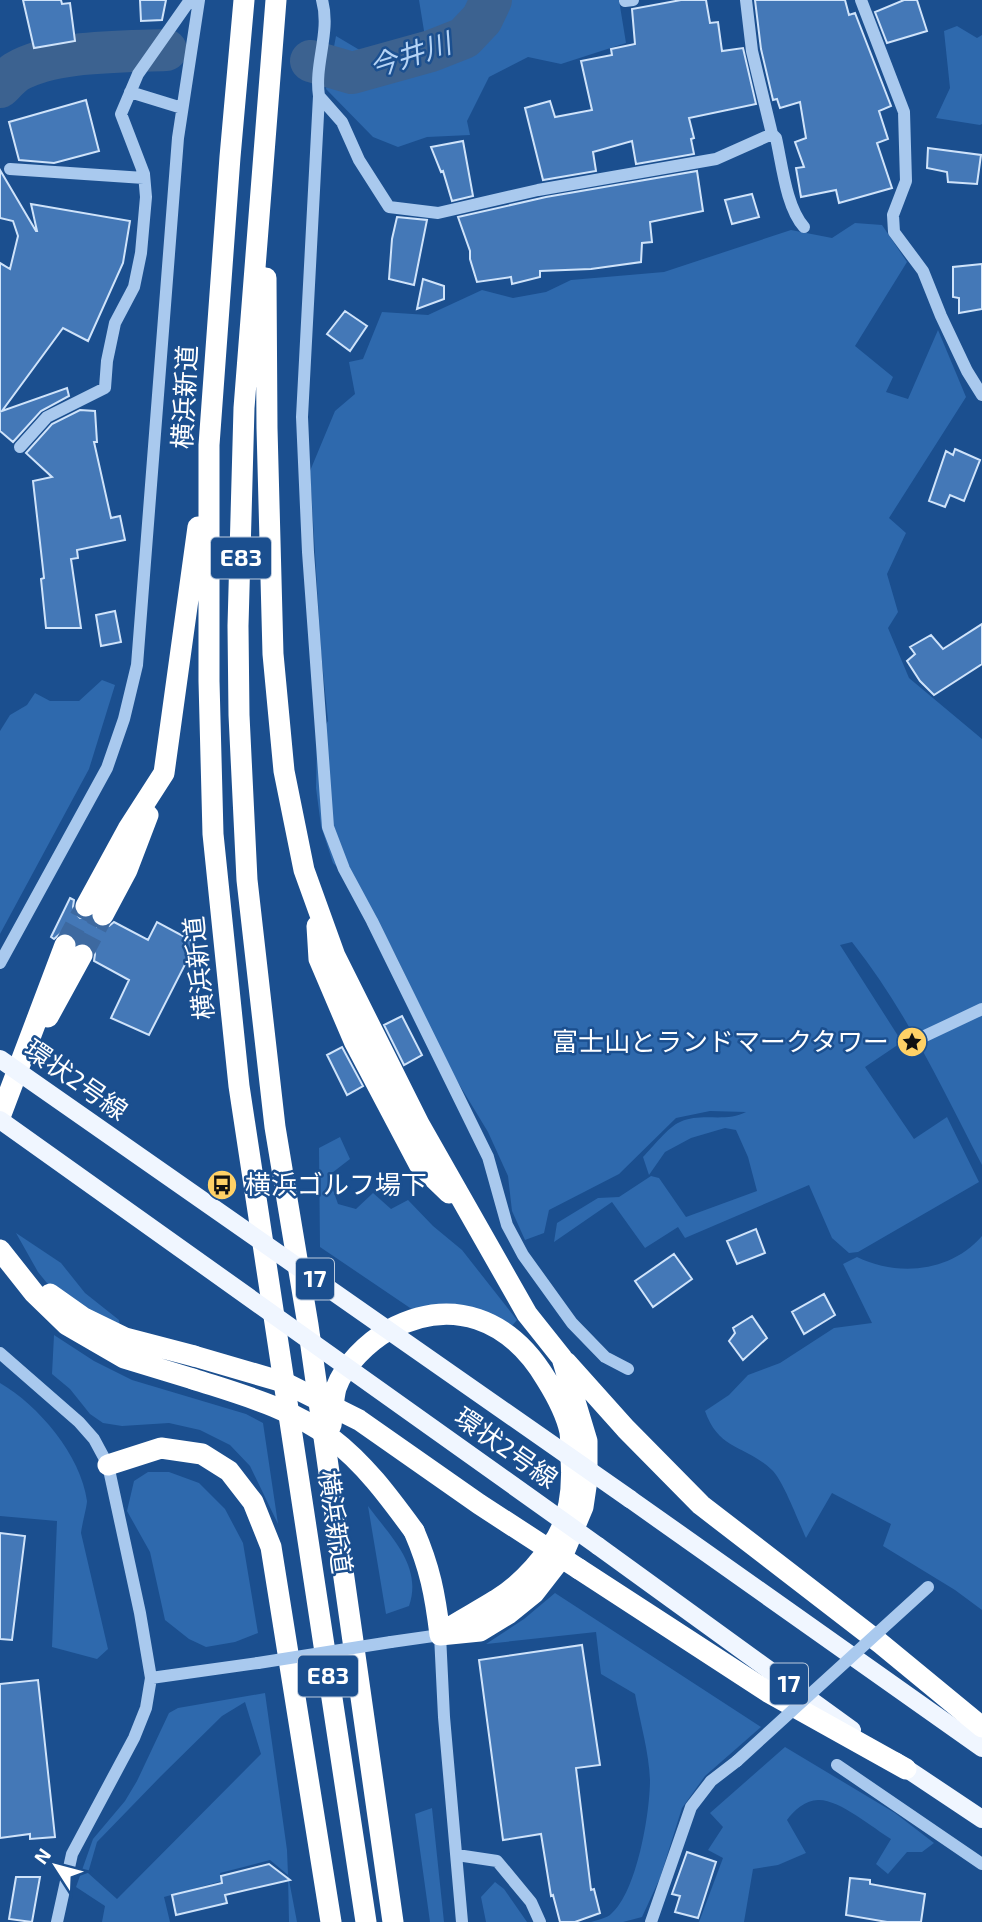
<svg xmlns="http://www.w3.org/2000/svg" width="982" height="1922" viewBox="0 0 982 1922" font-family="'Exo 2','Noto Sans JP',sans-serif">
<rect width="100%" height="100%" fill="#1b4f8f"/>
<path fill="#2e69ad" fill-rule="evenodd" d="M419,0H619L626,43L561,64L528,57L489,77L467,121L470,135L427,137L398,147L373,137L326,89L336,36L368,55L413,68L425,37Z
M957,26L977,38L982,35V124L980,125L936,118L950,88L944,31Z
M855,223L882,225L907,262L855,346L893,377L886,392L908,399L938,330L966,397L889,518L906,533L887,574L898,612L888,628L909,678L982,739V1165C942,1088 906,1010 852,942L840,945L902,1042L865,1067L914,1139L947,1117L979,1182L858,1252L849,1253L832,1238L809,1185L685,1238L678,1227L645,1248L612,1202L554,1242L557,1223L598,1198L619,1197L651,1176L659,1178L686,1217L757,1191L748,1157L736,1130L725,1128L691,1138L665,1152L649,1175L643,1157C652,1148 669,1126 680,1122C701,1112 726,1123 746,1112L710,1111L676,1118L619,1174L549,1210L544,1233L525,1240L512,1211L508,1176L488,1132L448,1066L397,958L361,890L333,863L321,826L316,788L317,739L328,721L321,651L310,471L335,411L355,394L349,362L363,359L382,312L428,315L482,290L513,298L546,292L571,280L664,272L791,230L832,238Z
M102,680L115,685L89,769L0,934V731L10,715L27,705L35,693L50,701H79Z
M340,1137L350,1159L328,1176L338,1204L356,1209L373,1193L391,1209L408,1200L433,1226L462,1250L517,1320L510,1328L419,1314L320,1247L319,1148Z
M16,1233L61,1263L85,1293L119,1320L120,1328L55,1293L38,1272Z
M982,1236V1610L955,1590L883,1546L891,1524L832,1493L806,1538C799,1523 783,1480 772,1470C746,1445 719,1451 705,1411L729,1395L748,1375L780,1363L834,1328L872,1323L843,1264L857,1257C898,1277 951,1272 982,1236Z
M54,1335L94,1361L132,1380L246,1414L263,1423L278,1524L250,1466L230,1445L200,1430L169,1423L122,1426L103,1423L90,1414L70,1389L52,1374Z
M0,1383C38,1405 81,1455 87,1501C87,1506 82,1524 81,1533L108,1649L97,1659L52,1647L57,1521L0,1516Z
M148,1472H169L199,1483L225,1509L243,1543L258,1633L235,1642L206,1647L189,1639L165,1620L150,1552L127,1511L134,1481Z
M368,1506C390,1536 423,1566 409,1606L386,1614Z
M555,1593L761,1727L705,1776L682,1808L660,1878L642,1917L623,1922H591C597,1920 607,1918 611,1914C637,1892 650,1813 650,1780C649,1752 640,1722 635,1694L601,1674L596,1632L486,1644L524,1619Z
M265,1693L287,1850L288,1875L297,1922H289L288,1875L270,1860L220,1873L222,1881L164,1897L170,1922H102L105,1906L76,1887L93,1839L125,1801L137,1781L169,1713L178,1708ZM245,1702L261,1754L117,1899L88,1873L97,1842L161,1776L222,1716Z
M785,1747L895,1813L934,1843L922,1852H907L888,1874L876,1864L891,1839C873,1828 839,1799 818,1800C806,1800 794,1810 787,1820L806,1853L778,1865L753,1869L744,1922H699L723,1858L708,1850L723,1827L710,1813Z
M432,1808L444,1922H430L415,1814Z
M495,1882L504,1889L527,1922H486L481,1897Z"/>
<g fill="none" stroke-linecap="round" stroke-linejoin="round">
<path stroke="#3c6290" stroke-width="42" d="M311,61L352,73L431,51L464,38L482,19L491,0
M0,87C5,82 10,76 16,72C53,50 123,52 166,50"/>
</g>
<path fill="#4478b7" stroke="#cfe3fa" stroke-width="2" d="M23,0H61L62,4L70,3L75,41L34,48Z
M140,0H166L162,20L141,21Z
M681,0H706L710,23L718,22L722,51L743,48L756,104L689,118L694,138L691,139L694,154L636,164L632,141L593,152L596,171L543,180L525,108L550,101L555,117L592,110L581,61L612,55L611,49L635,44L632,9Z
M755,0H845L849,15L855,13L891,106L879,111L888,139L877,143L892,188L839,203L836,190L801,197L796,168L804,167L795,142L806,138L800,102L780,108L777,99L773,100L761,49Z
M904,0H917L927,31L887,43L875,12Z
M86,100L99,151L54,163L19,160L9,122Z
M463,141L473,196L452,201L443,171L441,172L431,147Z
M928,148L981,155L977,184L948,182L947,172L927,168Z
M0,170L36,231H37L31,204L130,221L123,263L88,341L63,328L2,411L67,388L69,396L41,411L13,442L0,431V263L10,269L18,236L13,221L0,218Z
M697,171L703,211L650,222L652,242L642,243L641,262L591,269L540,271V277L512,284L511,277L477,282L470,259V251L458,217L546,197Z
M752,194L759,217L732,224L725,200Z
M397,217L427,220L414,285L389,279L392,239Z
M982,264V309L959,313V298L953,297V267Z
M423,279L444,286V299L417,309Z
M345,311L367,326L350,351L327,334Z
M80,410L95,411L97,442H94L111,518L120,516L125,540L77,550L78,558L71,559L81,628H46L41,579L44,578L33,481L52,477L26,453L52,424Z
M955,449L980,460L964,501L950,495L945,507L929,501L946,451L953,455Z
M115,611L121,642L101,646L96,615Z
M982,624V664L934,695L920,681L907,661L915,654L910,647L931,635L943,649Z
M70,898L74,900L73,907L75,913L80,918H91L97,927L109,926L114,922L148,940L157,922L196,943L149,1035L111,1018L129,980L94,961L95,954L93,948L88,943H78L70,933L62,932L54,939L51,937Z
M402,1016L422,1055L404,1065L384,1025Z
M342,1047L363,1086L347,1095L327,1055Z
M756,1229L765,1253L737,1264L727,1241Z
M674,1254L692,1279L653,1307L635,1281Z
M824,1294L835,1315L804,1334L792,1312Z
M752,1316L767,1338L743,1360L729,1341L735,1333L733,1328Z
M0,1533L25,1536L12,1640L0,1639Z
M582,1645L600,1765L576,1768L591,1890L594,1889L600,1913L575,1922H560L553,1895L551,1896L541,1834L503,1840L479,1660Z
M38,1680L55,1837L30,1839V1834L0,1838V1684Z
M687,1852L716,1862L698,1918L675,1912L680,1896L672,1894Z
M269,1864L290,1880L225,1895L227,1903L176,1915L172,1895L222,1883L221,1876Z
M16,1877H40L32,1922L9,1919Z
M850,1878L870,1880V1884L925,1894L921,1922H887L846,1915Z"/>
<g fill="none" stroke-linecap="round" stroke-linejoin="round">
<path stroke="#3d69a0" stroke-width="21" stroke-dasharray="21 10" stroke-linecap="butt" d="M65,945L86,906
M82,955L103,915"/>
<path stroke="#a9c9ee" stroke-width="12" d="M322,0C331,32 314,64 319,96L302,417L308,552L328,827L344,869L372,921L488,1157L507,1225L523,1255L572,1323L605,1357L628,1369
M861,0L904,112L906,181L893,215L894,232L923,271L941,316L967,371L982,395
M625,1L633,0
M130,92L182,108
M319,96L342,122L359,160L389,207L438,213L538,190L716,159L772,134L752,51L746,0
M772,134L776,138C782,164 786,207 804,227
M10,169L144,178
M20,447L47,417L105,388L107,361L115,323L134,287L141,253L146,197L144,174L121,114L138,74L190,0
M0,963L107,768L124,719L137,665L178,138L199,0
M912,1042L982,1009
M0,1353L79,1422L94,1439L108,1465L140,1613L151,1678L146,1708L134,1738L72,1854L57,1922
M391,1642L440,1635L444,1717L462,1922
M151,1678L258,1663
M837,1765L982,1864
M457,1855L497,1861L531,1902L540,1922
M651,1922L691,1807L711,1781L737,1761"/>
<path stroke="#f0f6ff" stroke-width="18" d="M630,1499L982,1748
M598,1546L852,1730
M895,1761L982,1819"/>
<path stroke="#fff" stroke-width="21" d="M244,0L230,157L209,445V681L213,834L239,1086L366,1922
M276,0L244,408L238,626L239,715L247,880L275,1127L308,1325L393,1922
M266,278L267,428L273,654L284,771L304,870L335,956L419,1124L527,1314L562,1358L587,1441V1480L583,1507L562,1557L534,1593L508,1614L480,1631L440,1635
M86,906L128,829L164,773L198,527
M103,915L127,870L148,815
M317,926L319,959L354,1041L419,1164L449,1193
M48,1017L82,955
M0,1117L65,945
M0,1250L34,1293L67,1325L124,1358L193,1379
M50,1294L84,1318L125,1338L194,1356
M566,1362L626,1429L701,1505L880,1643L982,1727
M331,1425C333,1414 333,1399 336,1388C344,1365 368,1342 389,1330C452,1296 510,1319 546,1379C556,1395 566,1413 570,1432C571,1441 571,1450 571,1459C573,1488 570,1520 552,1545C537,1566 518,1587 496,1600C477,1612 459,1621 441,1633
M108,1465L161,1448L202,1454L229,1471L253,1502L271,1547L331,1922
M414,1531C430,1568 435,1594 440,1635
M579,1569L768,1692L906,1769"/>
<path stroke="#a9c9ee" stroke-width="12" d="M258,1663L391,1642
M737,1761L928,1587"/>
<path stroke="#f0f6ff" stroke-width="18" d="M0,1059L630,1499
M0,1120L598,1546"/>
<path stroke="#fff" stroke-width="21" d="M194,1356L283,1382L359,1420L479,1504L579,1569
M193,1379C239,1394 292,1408 331,1438C365,1464 389,1497 414,1531"/>
</g>
<defs>
<g id="sight-disc" transform="scale(1.575)"><circle r="9.5" fill="#ffd166" stroke="#1b4f8f"/><path d="M0-6L1.8-2.2L6-1.7L2.9 1.2L3.7 5.4L0 3.3L-3.7 5.4L-2.9 1.2L-6-1.7L-1.8-2.2Z" fill="#111"/></g>
<g id="bus-disc" transform="scale(1.575)"><circle r="9.5" fill="#ffd166" stroke="#1b4f8f"/><path d="M-5-6H5V4H4V6H2V4H-2V6H-4V4H-5ZM-3.5-4V0h7V-4ZM-3.5 1.2v1.5H-2V1.2ZM2 1.2v1.5H3.5V1.2Z" fill="#111"/></g>
</defs>
<g fill-rule="evenodd">
<use href="#sight-disc" x="912" y="1042"/>
<use href="#bus-disc" x="222" y="1185"/>
</g>
<g text-anchor="middle" stroke-width="5" stroke-linejoin="round" paint-order="stroke">
<g fill="#1b4f8f" stroke="#bbcadd" stroke-width="2">
<rect x="211" y="537.5" width="60" height="41" rx="5"/>
<rect x="296" y="1258.5" width="38" height="41" rx="5"/>
<rect x="298" y="1655.5" width="60" height="41" rx="5"/>
<rect x="770" y="1663.5" width="38" height="41" rx="5"/>
</g>
<g font-size="24" font-weight="bold" fill="#fff">
<text x="241" y="566">E83</text>
<text x="315" y="1287">17</text>
<text x="328" y="1684">E83</text>
<text x="789" y="1692">17</text>
</g>
<g font-size="26" fill="#fff" stroke="#1b4f8f">
<text transform="translate(185 397) rotate(-87)" y="9">横浜新道</text>
<text transform="translate(199 968) rotate(-96)" y="9">横浜新道</text>
<text transform="translate(76 1080) rotate(35)" y="9">環状2号線</text>
<text transform="translate(506 1448) rotate(35)" y="9">環状2号線</text>
<text transform="translate(335 1522) rotate(82)" y="9">横浜新道</text>
</g>
<g font-size="26" fill="#fff" stroke="#1b4f8f" text-anchor="end">
<text x="889" y="1051">富士山とランドマークタワー</text>
<text x="245" y="1194" text-anchor="start">横浜ゴルフ場下</text>
</g>
<g font-size="28" font-style="italic" fill="#b5d3f5" stroke="#1b4f8f">
<text transform="translate(410 55) rotate(-18)" y="10">今井川</text>
</g>
</g>
<g transform="translate(56 1866) rotate(306)" stroke="#1b4f8f" stroke-width="5" paint-order="stroke">
<path d="M0-5L12 26L0 18L-12 26Z" fill="#ffffff"/>
<text y="-10" font-size="19" font-weight="bold" text-anchor="middle" fill="#ffffff">N</text>
</g>
</svg>
